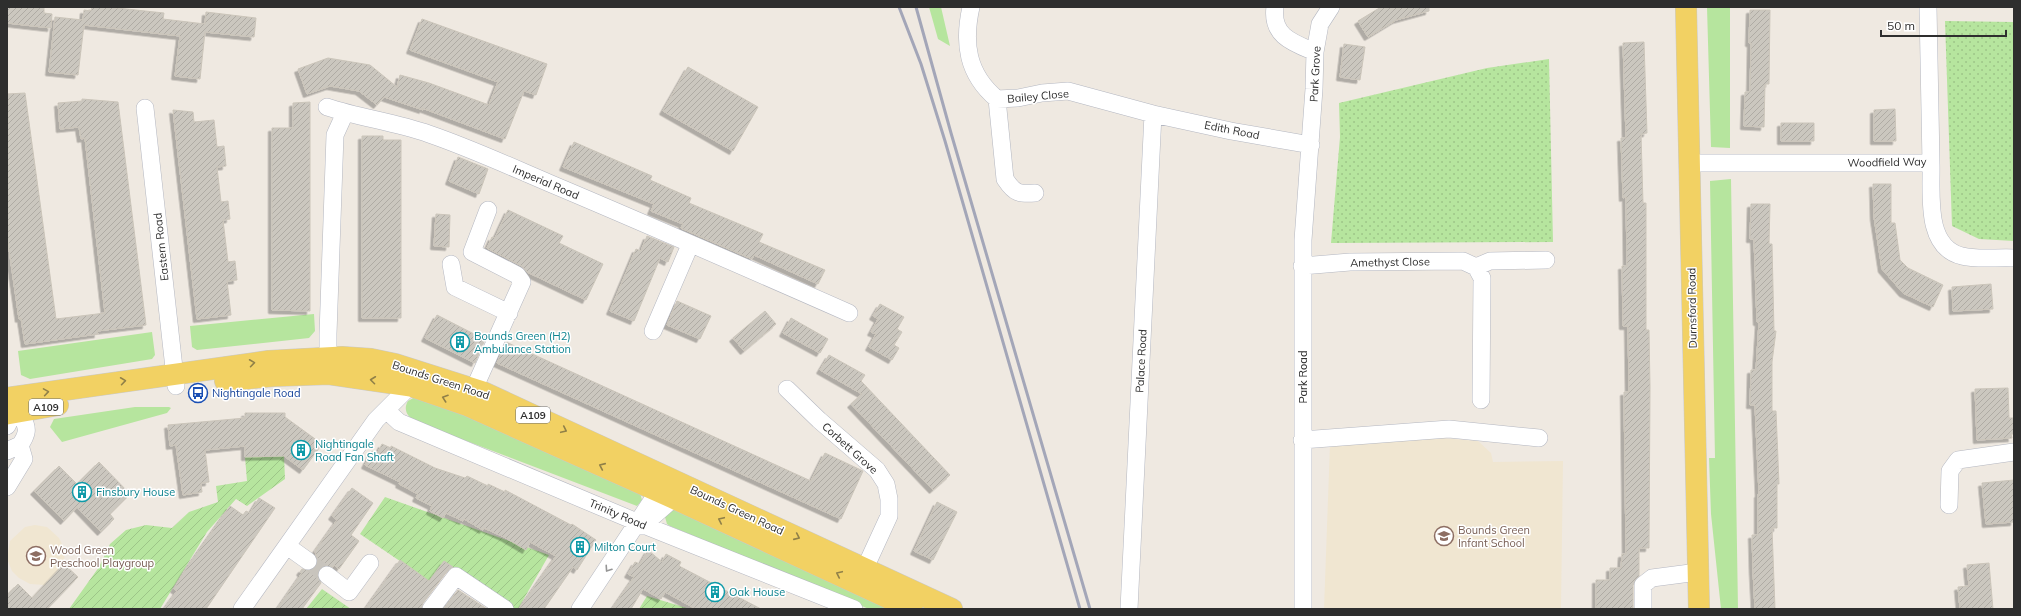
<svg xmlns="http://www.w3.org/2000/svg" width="2021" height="616" viewBox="0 0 2021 616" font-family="Mulish,sans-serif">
<defs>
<pattern id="park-dots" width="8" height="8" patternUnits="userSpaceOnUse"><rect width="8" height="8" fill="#b6e59e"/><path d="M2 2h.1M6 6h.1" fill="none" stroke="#9dc588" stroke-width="1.8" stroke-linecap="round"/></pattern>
<pattern id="garden-furrows" width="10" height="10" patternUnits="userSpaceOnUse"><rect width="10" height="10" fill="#b6e59e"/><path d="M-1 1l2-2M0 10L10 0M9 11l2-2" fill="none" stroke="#9dc588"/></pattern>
<pattern id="building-hatch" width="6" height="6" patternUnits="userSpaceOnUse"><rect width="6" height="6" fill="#cbc7bf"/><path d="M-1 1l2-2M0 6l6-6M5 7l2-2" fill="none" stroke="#afaba4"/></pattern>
<filter id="shadow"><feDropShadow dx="-3.5" dy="3.5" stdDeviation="0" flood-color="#0004"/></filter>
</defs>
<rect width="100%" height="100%" fill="#efe9e1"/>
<path fill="#f0e6d1" d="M1428,437L1478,441L1491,453L1493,462L1563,461L1561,609H1324L1330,444Z
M35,525L47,527L59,538L65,550L64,564L45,585L30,584L19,578L12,571L7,559L10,541L25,527Z"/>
<path fill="#b6e59e" d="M929,7H941L950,46L938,39Z
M1707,7H1730V148L1711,147Z
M1731,179L1738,609H1721L1711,514L1709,458H1715L1710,181Z
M314,314L315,331L309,338L197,350L192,347L190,326Z
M152,332L155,355L152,359L30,379L21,375L18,351Z
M415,397L429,400L639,489L642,500L637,506L414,421C407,416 403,409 408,401Z
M135,407H169L171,408L167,413L62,442L50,427L54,419Z
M671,508L892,609H869L670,526L667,524L665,517Z"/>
<path fill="url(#park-dots)" d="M1945,21L2014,22V241L1979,239L1952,226Z
M1549,59L1553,242L1331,243L1340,137L1339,103L1487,68Z"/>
<path fill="url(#garden-furrows)" d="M284,456L285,479L247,506L236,499L207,532L160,609H69L99,567L110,544L126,530L146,525L172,528L189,512L218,502L216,486L247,481L245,457Z
M385,497L549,555L518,609H512L444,561L409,609L419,574L360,534Z
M322,589L351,609H306Z
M647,596L690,609H639Z"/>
<path fill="url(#building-hatch)" stroke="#cbc5ba" filter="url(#shadow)" d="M7,7H44V13L52,14L51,28L7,23Z
M92,7H108L164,13L163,19L205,24L206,12L256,18L254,37L205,32L200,79L175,76L180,36L84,25L78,75L49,72L55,17L83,20L84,10L91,11Z
M1381,7H1429V11L1396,20L1368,37L1358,21Z
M1750,10H1770L1769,84H1765L1764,127L1744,126L1745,92H1750L1751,43H1749Z
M422,19L547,64L536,95L524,91L505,139L422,108L423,110L384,97L377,105L359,91L330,86L307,94L298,69L328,58L370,65L397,87L400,75L429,83L489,105L498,82L410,50Z
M1644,42L1647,133L1641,134L1643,203H1646V330H1649L1650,387L1649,548H1639V576L1633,585V609H1596V580H1610V568H1621L1622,554H1626L1624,392H1629L1628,326H1623L1622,266H1627L1626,197L1623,198L1621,138H1626L1623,43Z
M1344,44L1365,47L1360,80L1340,77Z
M688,67L758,107L733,151L663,111Z
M25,93L56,319L105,313L85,138L81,139L79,127L60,129L58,103L82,101V99L118,102L146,325L97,331L98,334L25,344L21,318L19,319L7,235V94Z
M310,102V311L272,310V128H293V103Z
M1895,109L1896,141H1874V110Z
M173,110L193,112L194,122L214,120L217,147L224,146L226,166L217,167L221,202L228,201L230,219L223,220L228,262L235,261L237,280L227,281L231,315L197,319Z
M1781,123H1814V141H1781Z
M362,136H383V140H401V318H362Z
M574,142L652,176L650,180L691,198L689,203L763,234L759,242L825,270L818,284L754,255L752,259L681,228L683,224L651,211L654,204L563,167Z
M458,157L488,169L479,194L449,181Z
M1873,184H1891V223H1895L1900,260L1908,268L1943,285L1933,307L1903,293L1882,269L1874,217Z
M1751,204H1770L1769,244H1772L1774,331H1776L1772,362V411H1776L1779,484H1777V528H1772L1775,609H1755L1753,571L1752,535H1758V494H1759L1755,405H1750L1751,370H1756L1759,322H1757L1754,239H1750Z
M508,210L563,236L559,243L603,264L586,300L527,272L522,266L487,248L492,237L495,238Z
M436,214L450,215L449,247L434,246Z
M647,236L674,247L668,262L660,258L634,321L610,311L636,249L641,251Z
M1991,284L1993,309L1953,311L1952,287Z
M677,301L711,316L700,339L667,325Z
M880,304L904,317L897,329L902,332L894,345L899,348L892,360L869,347L876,334L871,332L878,319L873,316Z
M765,311L776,324L744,351L733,338Z
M437,315L474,334L475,332L486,337L475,363L425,338Z
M791,318L828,339L820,353L783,333Z
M506,342L811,481L825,453L863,471L841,519L497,363Z
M829,355L865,375L861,381L950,475L933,490L851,404L862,394L820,370Z
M2008,388L2009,418H2014V434H2011L2012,438L1977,440L1975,389Z
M245,413H285V417L322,444L303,470L284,456L245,457V446L205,450L209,482L201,483L202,492L183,495L176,445L170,446L168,425L245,418Z
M382,444L391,448V446L435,468L465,478L467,476L488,486V484L505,492V490L571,525L572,524L596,540L577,570L573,567L544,609H519L556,556L530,542L526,550L504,537L484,528L483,530L464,519L463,521L446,513L443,518L430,511L432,506L416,498L418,494L399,484L400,482L365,465L372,451L377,454Z
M99,462L130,494L110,514L114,519L101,532L77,507L64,521L34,491L59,466L77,484Z
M2014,480V522L1986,524L1982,483Z
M352,488L373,503L351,535L359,541L339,569L334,565L333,567L324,566L319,569L317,574L321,583L302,609H277L302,573L300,572L302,569L312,570L316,566L318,562L315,551L337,520L332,516Z
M259,498L275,508L206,609H164L177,591L174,589L184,572L230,506L243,515L246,511L250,513Z
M937,502L957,512L933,560L914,551Z
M648,550L662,562L666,554L681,562L679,566L761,609H696L665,592L661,599L643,589L631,609H612L634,577L628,574L635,562L640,564Z
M400,560L429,581L444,561L453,567L448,570L423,603L421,609H365Z
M1989,563L1993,609H1960L1958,587L1969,586L1967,565Z
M64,564L78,577L47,609H7V595L18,584L32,598Z
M458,590L487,609H444Z"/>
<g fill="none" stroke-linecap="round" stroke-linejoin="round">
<path stroke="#c8c4bd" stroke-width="17" stroke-dasharray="17 8" stroke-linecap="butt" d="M308,561L327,575"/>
<g stroke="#b4b7c1" stroke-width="18">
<path id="minor" d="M971,7C963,43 967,74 997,99L1018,98L1042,93L1068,91L1153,114L1231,131L1311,145
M1275,7C1271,36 1293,43 1315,52
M997,99L1005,179C1015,194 1019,194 1035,193
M327,107C360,118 395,122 429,134C470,148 509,166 549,183C649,225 749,269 849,313
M145,108L176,386
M1689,163H1931L1928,7
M1931,163C1932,192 1924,247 1962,256C1976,260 1999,257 2014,258
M451,264L455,287L509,313
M1302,266L1350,262L1463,261L1476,267L1482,278L1481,400
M1476,267L1490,261L1546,260
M653,331L690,245
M328,370V334L335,135L345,113
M787,389L819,420L877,470L886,484L889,499V516L860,579
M469,400L522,282L517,275L472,252L488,210
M386,410L399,422L651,528L854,609
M7,426L10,420L16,416L22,418C29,428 27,435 20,445L7,451
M1302,440L1449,429L1539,438
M7,487L24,459L20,445
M1949,505L1950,471L1958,460L2014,452
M642,526L682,491
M287,546L308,561
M327,575L349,592L370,563
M242,609L376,420L417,379
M431,609L456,576L505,609
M580,609L665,481
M1129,609L1153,114
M1303,609V240L1314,89L1315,52L1320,24L1331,7
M1643,609V585L1652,578L1698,572"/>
</g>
<g stroke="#c9c9c9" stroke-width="22">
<path id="major" d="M1686,7L1699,609
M225,381L272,376L329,374L411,386L466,405L673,498L912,609
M7,398L269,361L342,357L371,359L395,364L483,392L952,609
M7,414L58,405"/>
</g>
<use href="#minor" stroke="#fff" stroke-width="17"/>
<use href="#major" stroke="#f2d163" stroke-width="21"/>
<path stroke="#a3a6b8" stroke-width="3" d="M899,7L921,64L945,141L1080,609
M916,7L951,133L1090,609"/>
</g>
<defs><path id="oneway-chevron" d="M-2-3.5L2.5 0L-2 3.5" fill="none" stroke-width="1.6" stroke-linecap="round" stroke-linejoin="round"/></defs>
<g stroke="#908048">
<use href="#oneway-chevron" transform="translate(252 363) rotate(-8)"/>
<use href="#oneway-chevron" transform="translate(373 380) rotate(-173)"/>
<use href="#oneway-chevron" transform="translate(123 381) rotate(-8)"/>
<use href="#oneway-chevron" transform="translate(46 392) rotate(-9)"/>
<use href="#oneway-chevron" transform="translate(445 398) rotate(-161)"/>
<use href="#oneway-chevron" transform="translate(564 430) rotate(25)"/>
<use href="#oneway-chevron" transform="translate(602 466) rotate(-156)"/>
<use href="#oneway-chevron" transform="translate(721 520) rotate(-155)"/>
<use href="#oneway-chevron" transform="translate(797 537) rotate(24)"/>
<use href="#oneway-chevron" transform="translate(839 574) rotate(-155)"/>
</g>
<use stroke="#969696" href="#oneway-chevron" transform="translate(608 569) rotate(124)"/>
<defs>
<g id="building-ring" transform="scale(1)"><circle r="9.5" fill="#fff" stroke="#0f9aa8" stroke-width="1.5"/><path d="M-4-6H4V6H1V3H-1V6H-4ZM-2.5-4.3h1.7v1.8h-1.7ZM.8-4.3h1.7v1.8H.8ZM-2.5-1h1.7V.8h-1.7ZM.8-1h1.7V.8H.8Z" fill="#0f9aa8"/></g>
<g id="bus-ring" transform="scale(1)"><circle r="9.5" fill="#fff" stroke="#1a4fb4" stroke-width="1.5"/><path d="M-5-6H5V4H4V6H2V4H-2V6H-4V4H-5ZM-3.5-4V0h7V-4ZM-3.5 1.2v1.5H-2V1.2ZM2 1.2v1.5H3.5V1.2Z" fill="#1a4fb4"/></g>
<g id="school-ring" transform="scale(1)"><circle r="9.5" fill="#fff" stroke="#8d6e63" stroke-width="1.5"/><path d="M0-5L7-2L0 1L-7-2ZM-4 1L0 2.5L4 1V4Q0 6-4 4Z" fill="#8d6e63"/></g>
</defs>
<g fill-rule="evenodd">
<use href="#building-ring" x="460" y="342"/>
<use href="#bus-ring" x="198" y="393"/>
<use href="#building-ring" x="301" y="450"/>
<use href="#building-ring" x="82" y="492"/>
<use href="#school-ring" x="1444" y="536"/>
<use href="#building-ring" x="580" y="547"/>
<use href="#school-ring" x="36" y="556"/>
<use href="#building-ring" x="715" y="592"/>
</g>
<g text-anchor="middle" stroke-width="3" stroke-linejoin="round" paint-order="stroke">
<g fill="#fff" stroke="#6d6d6d" stroke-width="1">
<rect x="29" y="399" width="34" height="16" rx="3"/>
<rect x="516" y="407" width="34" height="16" rx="3"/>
</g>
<g font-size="10" font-weight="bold" fill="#2e2e2e">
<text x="46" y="411">A109</text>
<text x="533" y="419">A109</text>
</g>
<g font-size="11" fill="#2e2e2e" stroke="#fff">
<text transform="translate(1315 74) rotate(-87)" y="4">Park Grove</text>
<text transform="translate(1038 96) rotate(-5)" y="4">Bailey Close</text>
<text transform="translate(1232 130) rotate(11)" y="4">Edith Road</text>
<text transform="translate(1887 162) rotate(-1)" y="4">Woodfield Way</text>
<text transform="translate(546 182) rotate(23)" y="4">Imperial Road</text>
<text transform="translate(161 247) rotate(-96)" y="4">Eastern Road</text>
<text transform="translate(1390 262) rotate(-1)" y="4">Amethyst Close</text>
<text transform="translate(1692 308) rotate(-91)" y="4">Durnsford Road</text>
<text transform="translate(1141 361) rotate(-87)" y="4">Palace Road</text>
<text transform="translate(1303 377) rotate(-90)" y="4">Park Road</text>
<text transform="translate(441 380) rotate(18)" y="4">Bounds Green Road</text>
<text transform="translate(850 448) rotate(42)" y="4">Corbett Grove</text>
<text transform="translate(737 510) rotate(25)" y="4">Bounds Green Road</text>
<text transform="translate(618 514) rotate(23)" y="4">Trinity Road</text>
</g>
<g font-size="11" fill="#0d838f" stroke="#fff" text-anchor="start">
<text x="474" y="340">Bounds Green (H2)<tspan x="474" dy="13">Ambulance Station</tspan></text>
<text x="315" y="448">Nightingale<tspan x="315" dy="13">Road Fan Shaft</tspan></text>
<text x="96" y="496">Finsbury House</text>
<text x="594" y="551">Milton Court</text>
<text x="729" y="596">Oak House</text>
</g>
<g font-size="11" fill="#164399" stroke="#fff" text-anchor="start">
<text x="212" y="397">Nightingale Road</text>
</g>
<g font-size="11" fill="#785e54" stroke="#fff" text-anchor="start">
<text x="1458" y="534">Bounds Green<tspan x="1458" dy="13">Infant School</tspan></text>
<text x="50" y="554">Wood Green<tspan x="50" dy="13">Preschool Playgroup</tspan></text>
</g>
</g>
<rect width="2021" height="616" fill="none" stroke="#2e2e2e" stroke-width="16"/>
<path d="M1881 30v6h125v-6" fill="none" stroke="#2e2e2e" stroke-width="2"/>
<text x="1887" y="30" font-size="12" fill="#2e2e2e" stroke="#ffffff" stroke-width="3" paint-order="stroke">50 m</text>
</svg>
